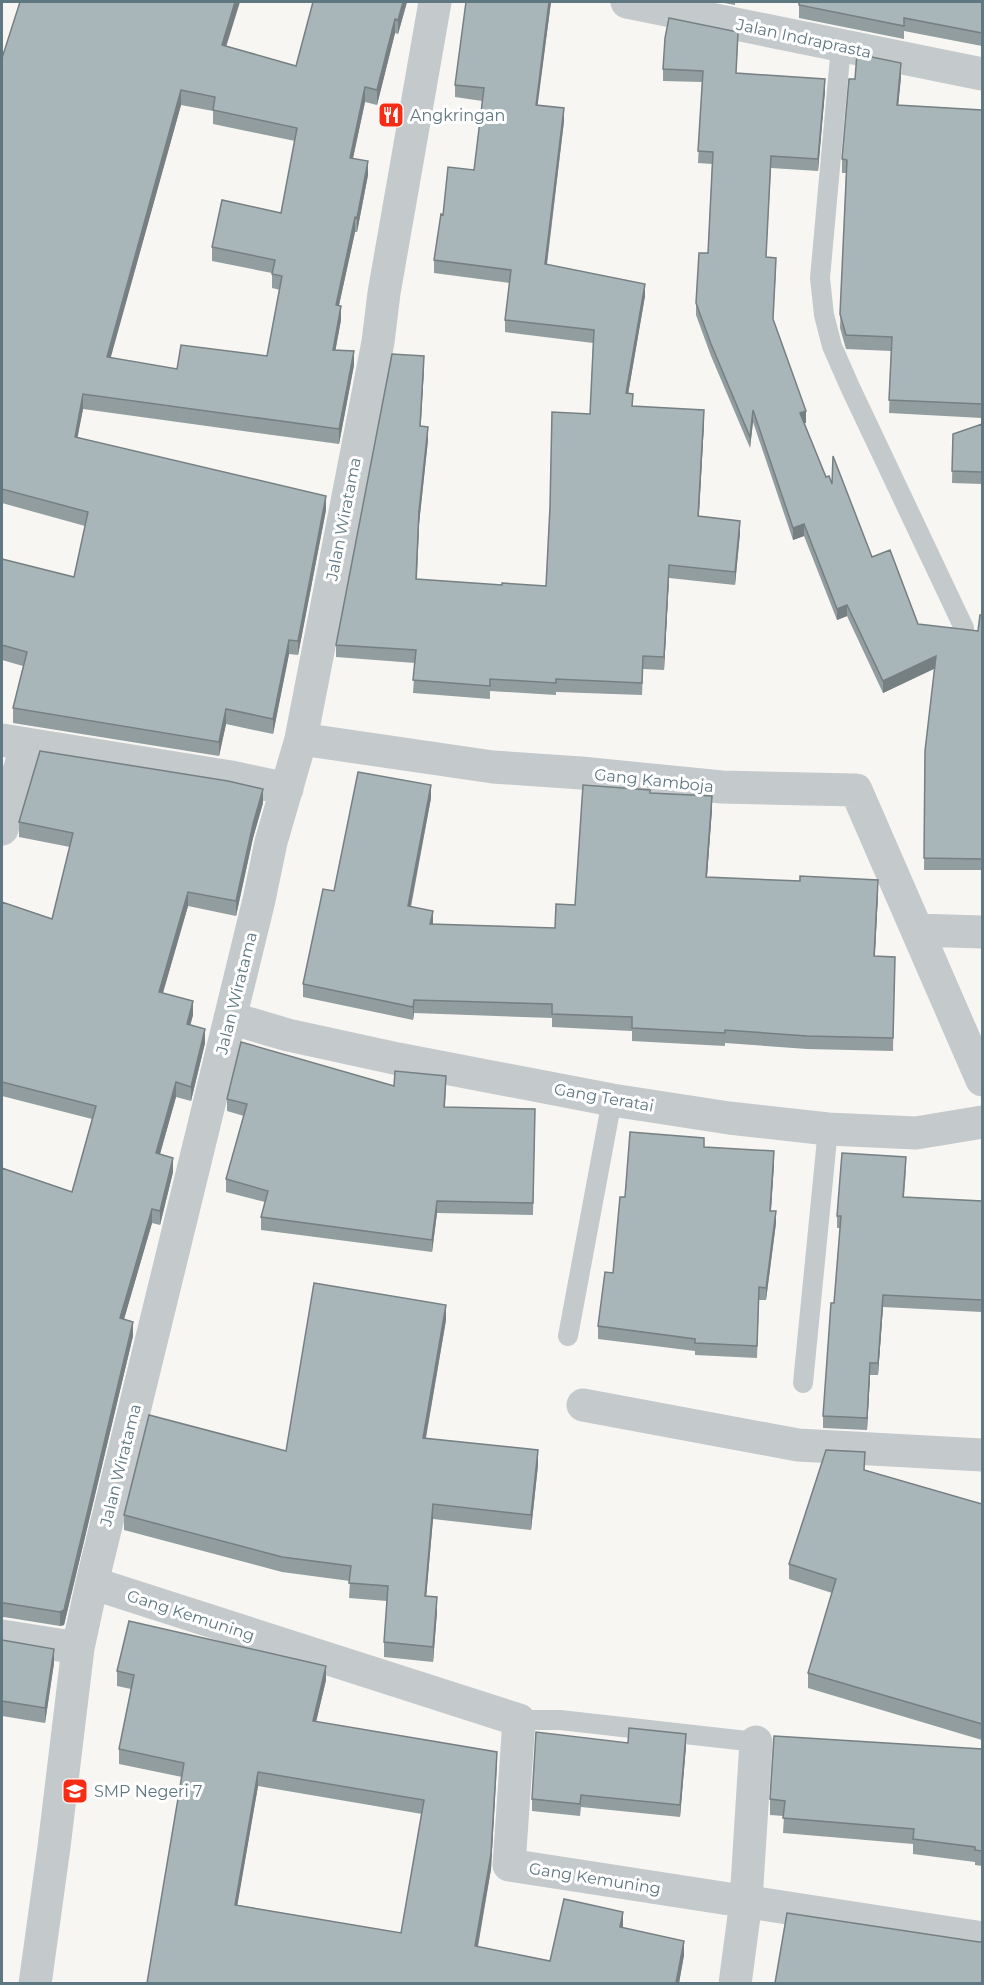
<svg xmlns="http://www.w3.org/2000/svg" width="984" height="1985" viewBox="0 0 984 1985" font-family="Montserrat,sans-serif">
<rect width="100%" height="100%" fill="#f7f6f3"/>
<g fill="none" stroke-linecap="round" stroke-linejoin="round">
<path stroke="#c4c9cc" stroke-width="20" d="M841,46L820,278L824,315L832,346L850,387L964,628
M568,1336L612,1100
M803,1383L828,1129
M519,1720H560L756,1742"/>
<path stroke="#c4c9cc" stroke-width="33" d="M627,2L982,74
M301,739L493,767L581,773L722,787L856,790L982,1080
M2,740L231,777L287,789
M2,829L27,744
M917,930L982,932
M230,1018L288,1035L398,1059L612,1100L729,1118L828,1129L916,1133L982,1122
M583,1405L798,1445L982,1455
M92,1583L519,1720L509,1865L982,1938
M2,1636L78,1648
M35,1984L54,1847L78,1648L92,1583L259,900L271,842L301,739L378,342L384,293L435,2
M735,1984L746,1901L756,1742"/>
</g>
<path fill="#919d9f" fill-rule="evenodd" d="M309,2H407L398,34L395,33L377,105L365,102L353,158L368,175L357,232H355L339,305L341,320L335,350L354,365L339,444L83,409L77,437L326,510L298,655L289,654L273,734L226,724L219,756L13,723V708L23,666L2,660V559L74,577L85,526L2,503V58L226,46L296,66L313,2ZM181,105L213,111V124L295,141L281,213L212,247V261L272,273V288L280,290L267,356L177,369L110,358Z
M551,2L537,105L564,121L547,265L645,296L628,394L633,406L704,423L699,516L740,533L735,585L669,578L664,670L643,669L642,695L556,692V695L490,691V699L413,693L415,663L336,657V645L424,369L420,426L428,440L419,524L417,579L502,585L546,586L590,414L593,343L505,332V320L510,283L434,273V260L443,215L474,170L482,101L455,97V85Z
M719,2H735V5Z
M982,2V46L904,31V39L799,18V5Z
M738,44L736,73L825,91L818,171L771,168L766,257L776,270L773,321L806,423H804L826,477L832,484L872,557L918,624L978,631L982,615V870H924L925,751L935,668L883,693L847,616L837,620L804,536L793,540L753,422L750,448L711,356L696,315V303L708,253L712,164L698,163L702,82L663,81V69Z
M901,77L898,105L982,110V418L889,413L891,351L846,349L840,328L846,173H842V159L855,79Z
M982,424V484L952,483L953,434Z
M650,793L712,809L707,877L878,893L875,956L895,957L893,1051L807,1049L725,1043V1046L632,1041V1031L552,1027V1018L414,1013L413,1020L303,997V984L334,891L431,798L411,907L433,924L555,928L575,905Z
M263,803L253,838L236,916L188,906L163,993L193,1015L190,1025L205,1043L191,1101L176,1097L160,1154L173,1172L160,1225L152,1223L124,1319L133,1336L64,1625L60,1626L4,1617L2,1618V1168L72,1192L92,1119L2,1096V902L52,919L70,847L19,837V822Z
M394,1086L446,1088L445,1107L535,1109L533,1215L437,1213L432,1252L261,1230V1217L265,1202L226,1192V1179L244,1116L227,1111V1099Z
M704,1147L774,1164L771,1211L776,1223L766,1300H759L757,1358L695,1355V1351L598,1339V1326L613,1273L625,1197Z
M906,1169L904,1197L982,1201V1312L883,1307L878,1375H870L867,1430L823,1428V1416L834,1303L840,1228H837V1216Z
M446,1320L426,1438L538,1465L531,1530L433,1519L426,1597L437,1612L433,1662L384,1657V1642L387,1601L349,1598L350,1581L282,1572L124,1530V1515L286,1451Z
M865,1470L982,1504V1740L808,1688V1673L832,1593L789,1579V1564Z
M2,1640L54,1663L45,1723L2,1716Z
M117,1671L326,1680L316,1721L497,1766L491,1869L478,1947L550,1961L623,1928L684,1955L679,1983H147L182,1777L119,1764V1749L131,1689L117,1686ZM258,1786L422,1814L401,1933L237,1905Z
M628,1743L686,1746L680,1817L581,1807L580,1816L532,1811V1799Z
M982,1749V1866L975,1865V1862L913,1854V1844L783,1833L784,1816L770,1815V1799Z"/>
<path fill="#767f82" d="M235,2H240L222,60V45Z
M403,2H407L398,34V20Z
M549,2H551L536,118V105Z
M395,19V33L377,105V90Z
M901,63V77L897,118V105Z
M825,79V91L818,171V159Z
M365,87V102L350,172V158Z
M181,90V105L107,371V357Z
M564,108V121L545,277V264Z
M368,161V175L357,232V218Z
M355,217V232L336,319V305Z
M645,284V296L626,406V393Z
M341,306V320L333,364V350Z
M354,351V365L339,444V429Z
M424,356V369L420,439V426Z
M83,394V409L75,451V437Z
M704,410V423L698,529V516Z
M753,410V422L750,448V437Z
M806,411V423L800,425V413Z
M428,427V440L419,524L416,591L419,511Z
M326,496V510L298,655V641Z
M740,521V533L735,585V572Z
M804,524V536L793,540V528Z
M669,565V578L664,670V657Z
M847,605V616L837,620V609Z
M289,640V654L273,734V719Z
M936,656V668L883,693V681Z
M226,709V724L219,756V742Z
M3,745V759L2,764V750Z
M431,785V798L408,919V906Z
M263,789V803L253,838L236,916V901L253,824Z
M712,796V809L706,890V877Z
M878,880V893L874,969V956Z
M188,892V906L159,1006V992Z
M433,911V924H430Z
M414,1000V1013L413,1020V1007Z
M193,1001V1015L187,1038V1024Z
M205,1029V1043L191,1101V1087Z
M176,1082V1097L156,1168V1153Z
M774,1151V1164L770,1223V1211Z
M173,1158V1172L160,1225V1211Z
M437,1201V1213L432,1252V1240Z
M152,1209V1223L120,1333V1318Z
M776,1211V1223L766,1300V1288Z
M883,1295V1307L878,1375V1363Z
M446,1305V1320L423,1453V1438Z
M133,1322V1336L64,1625L60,1626V1612Z
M870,1363V1375L867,1430V1418Z
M538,1450V1465L531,1530V1515Z
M433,1504V1519L425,1611V1596Z
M437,1597V1612L433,1662V1647Z
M54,1649V1663L45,1723V1708Z
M326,1666V1680L313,1735V1721Z
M686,1734V1746L680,1817V1805Z
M497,1752L491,1869L475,1961V1946Z
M258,1772V1786L235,1919V1905Z
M623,1912V1926L620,1942V1927Z
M684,1941V1955L679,1983H676Z"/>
<path fill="#a9b6b9" stroke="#767f82" stroke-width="1.5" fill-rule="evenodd" d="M20,2H235L222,45L296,66L313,2H403L398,20L395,19L377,90L365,87L350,158L368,161L357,218L355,217L336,305L341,306L333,350L354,351L339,429L83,394L75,437L326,496L298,641L289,640L273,719L226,709L219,742L13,708L27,652L2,645V559L74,577L88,512L2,489V58ZM181,90L215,97L213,110L297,128L281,213L222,200L212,247L275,260L272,274L282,276L267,356L181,345L177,369L107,357Z
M466,2H549L536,105L564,108L545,264L645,284L626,393L633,394L632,406L704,410L698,516L740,521L735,572L669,565L664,657L643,656L642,683L556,679V683L490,679V686L413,680L416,650L336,645L392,354L424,356L420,426L428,427L419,511L416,579L502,585V583L546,586L550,507L552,412L590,414L594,330L505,320L511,270L434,260L441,214L443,215L448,167L474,170L484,88L455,85Z
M799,2H982V33L904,18V26L799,5Z
M669,18L738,32L736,73L825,79L818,159L771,156L766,257L776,258L773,319L806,411L800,413L826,477L829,476L832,484L833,456L872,557L890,550L918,624L978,631L980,615H982V859L924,858L925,751L936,656L883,681L847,605L837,609L804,524L793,528L753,410L750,437L711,344L696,303L699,253H708L713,152L698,151L703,71L663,69L665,38Z
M857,54L901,63L897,105L982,110V404L889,400L892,337L846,335L840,314L847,160L842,159L849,79H855Z
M982,424V472L952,471L953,434Z
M40,751L228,781L263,789L253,824L236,901L188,892L159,992L193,1001L187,1024L205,1029L191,1087L176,1082L156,1153L173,1158L160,1211L152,1209L120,1318L133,1322L64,1610L60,1612L4,1603H2V1168L72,1192L96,1106L2,1082V902L52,919L73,833L19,822Z
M358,772L431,785L408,906L433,911L430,924L555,928L556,904L575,905L583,785L650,790V793L712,796L706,877L800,881V876L878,880L874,956L895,957L893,1038L807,1036L725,1030V1033L632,1028V1017L552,1014V1004L414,1000L413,1007L303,984L323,889L334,891Z
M241,1042L394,1086L395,1071L446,1076L444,1107L535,1109L533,1203L437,1201L432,1240L261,1217L268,1191L226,1179L247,1104L227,1099Z
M630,1132L704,1138V1147L774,1151L770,1211H776L766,1288L759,1287L757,1346L695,1343V1339L598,1326L605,1272L613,1273L620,1197H625Z
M842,1153L906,1157L903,1197L982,1201V1300L883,1295L878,1363H870L867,1418L823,1416L831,1303H834L841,1216H837Z
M314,1283L446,1305L423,1438L538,1450L531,1515L433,1504L425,1596L437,1597L433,1647L384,1642L388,1586L349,1583L351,1566L282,1557L124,1515L149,1415L286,1451Z
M826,1450L865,1452L864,1470L982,1504V1724L808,1673L836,1579L789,1564Z
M129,1621L326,1666L313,1721L497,1752L491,1854L475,1946L550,1961L564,1899L623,1912L620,1927L684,1941L676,1983H147L184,1763L119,1749L134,1675L117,1671ZM258,1772L424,1800L401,1933L235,1905Z
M2,1640L54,1649L45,1708L2,1701Z
M629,1728L686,1734L680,1805L581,1795L580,1804L532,1799L536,1732L628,1743Z
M774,1736L982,1749V1851L975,1850V1847L913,1839L914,1829L783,1818L785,1801L770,1799Z
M787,1913L979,1942H982V1983H775Z"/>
<defs>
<g id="restaurant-square" transform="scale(1.35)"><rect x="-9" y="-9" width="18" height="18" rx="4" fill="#f62c14" stroke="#fff"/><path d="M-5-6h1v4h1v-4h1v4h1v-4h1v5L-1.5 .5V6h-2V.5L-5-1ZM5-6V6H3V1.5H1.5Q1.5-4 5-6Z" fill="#fff"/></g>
<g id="school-square" transform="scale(1.35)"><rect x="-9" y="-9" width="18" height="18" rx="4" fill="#f62c14" stroke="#fff"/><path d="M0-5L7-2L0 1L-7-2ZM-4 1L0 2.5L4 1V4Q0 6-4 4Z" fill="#fff"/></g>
</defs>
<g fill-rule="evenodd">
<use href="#restaurant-square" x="391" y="115"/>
<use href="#school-square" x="75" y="1791"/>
</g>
<g text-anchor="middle" stroke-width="6" stroke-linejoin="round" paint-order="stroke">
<g font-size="16" fill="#5e7781" stroke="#fff">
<text transform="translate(804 38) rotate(12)" y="6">Jalan Indraprasta</text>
<text transform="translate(343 519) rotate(-79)" y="6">Jalan Wiratama</text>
<text transform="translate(654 780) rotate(6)" y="6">Gang Kamboja</text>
<text transform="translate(236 993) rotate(-76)" y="6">Jalan Wiratama</text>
<text transform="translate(604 1097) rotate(10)" y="6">Gang Teratai</text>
<text transform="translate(120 1465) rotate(-76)" y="6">Jalan Wiratama</text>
<text transform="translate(191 1615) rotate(18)" y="6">Gang Kemuning</text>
<text transform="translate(595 1878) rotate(9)" y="6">Gang Kemuning</text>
</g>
<g font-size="16" fill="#5e7781" stroke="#fff" text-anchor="start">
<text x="410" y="121">Angkringan</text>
<text x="94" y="1797">SMP Negeri 7</text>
</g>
</g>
<rect width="984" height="1985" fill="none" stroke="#5e7781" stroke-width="6"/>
</svg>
